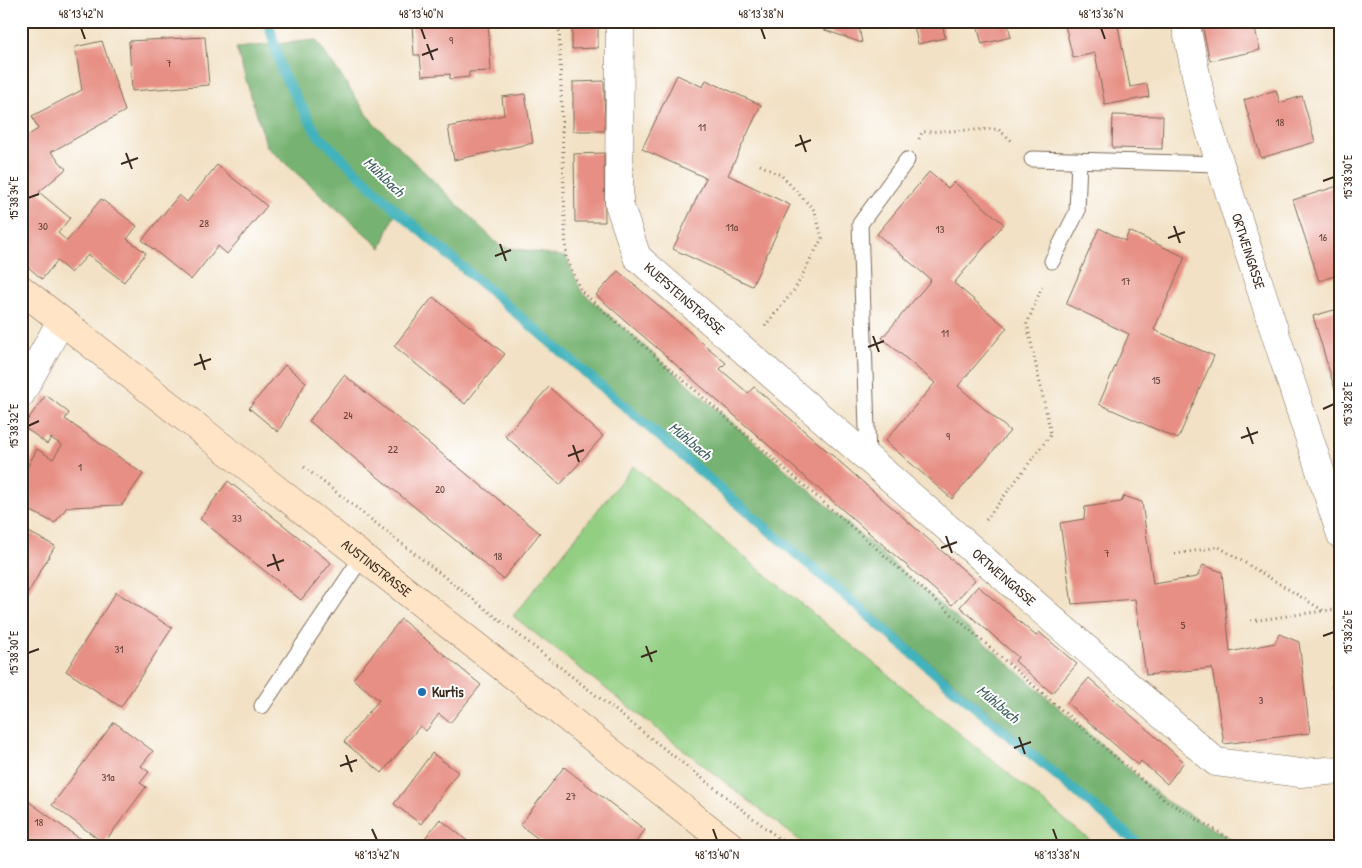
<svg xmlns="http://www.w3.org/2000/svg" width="1362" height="868" viewBox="0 0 1362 868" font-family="'Patrick Hand',sans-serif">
<rect width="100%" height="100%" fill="#fff"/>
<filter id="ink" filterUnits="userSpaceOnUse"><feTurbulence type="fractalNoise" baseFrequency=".02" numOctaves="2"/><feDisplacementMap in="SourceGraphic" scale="10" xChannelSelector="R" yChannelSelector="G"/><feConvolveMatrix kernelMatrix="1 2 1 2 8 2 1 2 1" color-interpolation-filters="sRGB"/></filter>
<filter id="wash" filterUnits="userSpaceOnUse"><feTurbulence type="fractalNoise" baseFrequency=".0096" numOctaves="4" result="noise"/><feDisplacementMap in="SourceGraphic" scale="20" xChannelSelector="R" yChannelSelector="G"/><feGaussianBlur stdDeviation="1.12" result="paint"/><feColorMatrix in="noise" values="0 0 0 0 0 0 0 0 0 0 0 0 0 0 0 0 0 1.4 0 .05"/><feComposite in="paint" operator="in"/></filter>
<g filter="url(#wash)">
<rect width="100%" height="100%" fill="#f2e1c4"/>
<path fill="#93cf83" stroke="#677c50" d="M633,466L1098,847H808L513,616Z"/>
<path fill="#76b271" stroke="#586e48" d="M316,40L372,121L500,246L566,257L581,291L1166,801L1244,847H1148L396,210L381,248L267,147L236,48Z"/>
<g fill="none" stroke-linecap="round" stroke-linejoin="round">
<path stroke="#43b2bc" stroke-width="10" d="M268,21L282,72L317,134L396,210L957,692L1142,847"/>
</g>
<g id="blocks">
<path fill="#e78f84" d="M453,21H488L491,71L469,72V77L450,79V74L422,76L420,55H414L412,24Z
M824,21H879V22L859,27L862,43L822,29Z
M913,21H942L945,38L918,44Z
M976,21H1007L1011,37L982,44Z
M1064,21H1117L1130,87L1147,84L1149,97L1105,105L1095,53L1073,58Z
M1201,21H1253L1260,50L1210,61Z
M572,23H598V48L572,49Z
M205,37L209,85L132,91L129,41Z
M102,41L125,111L51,152L66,169L39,192L70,218L58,233L67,241L101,199L137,226L127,239L146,253L124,282L88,255L71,273L57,261L42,279L21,261V140L38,129L32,116L82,90L75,47Z
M677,75L703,87L706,80L761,105L728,175L790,205L752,286L673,249L706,178L642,149Z
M604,81L605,131H573V82Z
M1276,90L1280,103L1302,96L1315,142L1261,158L1244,100Z
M525,94L533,143L454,160L448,127L504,115L502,97Z
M1113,115L1163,116L1162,149L1112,148Z
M604,153L605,222H575L574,154Z
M217,165L267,206L227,254L218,246L191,280L142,240L179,195L187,202Z
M929,172L948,188L954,182L1004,224L954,283L1007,328L958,386L1010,431L952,499L885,441L935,383L882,338L931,280L877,234Z
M1341,185V274L1319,281L1293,200Z
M1099,228L1125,241L1129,231L1185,257L1154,330L1214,356L1178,439L1099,404L1129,334L1066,304Z
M618,271L726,363L720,369L748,393L754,387L975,580L952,605L596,295Z
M433,297L505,354L465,404L394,346Z
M1341,308V388L1335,390L1313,316Z
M285,365L306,382L278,432L249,408Z
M344,375L540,533L503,579L309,421Z
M549,387L603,436L560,485L505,436Z
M46,395L69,413L65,419L143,474L122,505L67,507L55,523L21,506V479L37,449L53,459L62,445L51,438L47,444L23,426Z
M228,481L331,563L301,600L200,519Z
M1124,496L1142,502L1153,584L1197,577L1203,565L1222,572L1230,652L1275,643L1279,634L1299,642L1310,733L1224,744L1212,668L1146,675L1135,599L1072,604L1060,523L1084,519L1085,507L1121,502Z
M21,528L55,546L21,605Z
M978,586L1036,636L1039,632L1077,664L1052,693L1015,661L1018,657L960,607Z
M116,592L172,628L121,707L66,671Z
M401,619L481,685L450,723L439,714L426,731L420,726L382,773L344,742L379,700L353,679Z
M1089,678L1184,762L1167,784L1141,761L1138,765L1067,703Z
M114,722L153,751L141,766L149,772L140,783L146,787L104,843L52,805Z
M432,753L458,772L421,824L394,804Z
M564,767L645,830L632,847H549L520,825Z
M21,796L91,847H22Z
M440,819L475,847H418Z"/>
</g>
</g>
<g filter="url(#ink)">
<use href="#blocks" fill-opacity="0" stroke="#7b6a58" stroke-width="1"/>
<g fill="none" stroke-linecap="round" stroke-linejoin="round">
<g stroke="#7b6a58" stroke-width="17">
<path id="service" d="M1032,159L1220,164
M1052,261L1077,212L1079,160
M868,458L860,224L907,160
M262,706L362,557"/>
</g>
<g stroke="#7b6a58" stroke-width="29">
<g id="minor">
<path id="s1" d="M620,21L619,204L637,257L1216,762L1300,773L1341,770"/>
<path id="s2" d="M1185,21L1202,104L1220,164L1341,535"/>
<path d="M21,394L61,321"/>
</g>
</g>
<g stroke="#7b6a58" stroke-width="29">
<g id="secondary">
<path id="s3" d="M21,289L732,847"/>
</g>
</g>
<path stroke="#7b6a58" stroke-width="3" stroke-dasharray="1 4" stroke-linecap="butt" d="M559,21L566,257L581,291L1166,801L1244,847
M919,139L922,132L998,129L1013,142
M760,165L781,175L815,211L822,238L795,289L764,327
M304,467L790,847
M986,520L1051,434L1027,324L1043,284
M1175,554L1219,547L1324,611L1341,608
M1251,621L1323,611
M1331,687L1341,686"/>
<use href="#service" stroke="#fff" stroke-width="15"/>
<use href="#minor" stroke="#fff" stroke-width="28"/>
<use href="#secondary" stroke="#ffe4c6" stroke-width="28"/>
</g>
</g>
<path fill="none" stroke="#3b2a1e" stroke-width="2" d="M81,28L85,39M421,28L425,39M761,28L765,39M1101,28L1105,39M427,44L433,60M422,55L438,49M800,135L806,152M795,146L811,140M126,153L132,169M121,164L138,158M1323,181L1334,177M28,198L39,194M1174,226L1180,243M1168,238L1185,232M500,244L506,261M495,256L511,250M873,336L879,352M868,347L884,341M200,354L205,370M194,365L211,359M1323,409L1334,404M28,426L39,421M1247,427L1253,444M1241,438L1258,432M573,445L579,462M568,456L584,450M946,536L952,553M941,548L957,542M273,554L279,571M267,566L284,560M1323,636L1334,632M646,646L652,662M28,653L39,649M641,657L657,651M1019,737L1025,754M1014,748L1031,742M346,755L352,772M340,766L357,760M372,829L377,840M713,829L717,840M1053,829L1057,840"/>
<circle fill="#1f6fb2" stroke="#fff" stroke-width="2" cx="422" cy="692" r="5"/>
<g text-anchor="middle" stroke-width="4" stroke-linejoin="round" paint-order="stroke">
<g font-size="11" fill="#664338">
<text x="451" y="44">9</text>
<text x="169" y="67">7</text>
<text x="1280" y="126">18</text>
<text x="702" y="131">11</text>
<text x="204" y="227">28</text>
<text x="43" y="230">30</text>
<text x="732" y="231">11a</text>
<text x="940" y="233">13</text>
<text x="1323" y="241">16</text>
<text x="1126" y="285">17</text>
<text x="945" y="337">11</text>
<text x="1156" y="384">15</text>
<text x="348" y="419">24</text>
<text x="948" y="440">9</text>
<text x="393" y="453">22</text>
<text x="80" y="471">1</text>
<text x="440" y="493">20</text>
<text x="237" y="522">33</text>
<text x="1107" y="557">7</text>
<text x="498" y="560">18</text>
<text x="1183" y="629">5</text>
<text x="119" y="653">31</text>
<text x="1261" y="704">3</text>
<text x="108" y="781">31a</text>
<text x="571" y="800">27</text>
<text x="39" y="826">18</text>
</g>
<g font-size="14" fill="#3b2a1e" stroke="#fff">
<text dy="5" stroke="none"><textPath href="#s2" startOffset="239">ORTWEINGASSE</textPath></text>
<text dy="5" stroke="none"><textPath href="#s1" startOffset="302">KUEFSTEINSTRASSE</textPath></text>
<text dy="5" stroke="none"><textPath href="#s3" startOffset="452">AUSTINSTRASSE</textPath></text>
<text dy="5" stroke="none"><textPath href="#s1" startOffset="726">ORTWEINGASSE</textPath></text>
</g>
<g font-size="14" font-weight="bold" fill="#3b2a1e" stroke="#fff" text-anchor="start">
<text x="432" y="697">Kurtis</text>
</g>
<g font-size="15" font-style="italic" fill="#3e605d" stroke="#fff">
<text transform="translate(384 177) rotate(44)" y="5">Mühlbach</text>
<text transform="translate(690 441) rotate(40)" y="5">Mühlbach</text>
<text transform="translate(998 704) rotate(40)" y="5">Mühlbach</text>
</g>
</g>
<rect width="1362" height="868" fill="none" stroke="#fff" stroke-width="55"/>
<rect x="28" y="28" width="1306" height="812" fill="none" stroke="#3b2a1e" stroke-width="2"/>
<g font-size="12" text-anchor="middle" fill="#3b2a1e">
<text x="81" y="18">48°13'42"N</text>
<text x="421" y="18">48°13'40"N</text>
<text x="761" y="18">48°13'38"N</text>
<text x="1101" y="18">48°13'36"N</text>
<text transform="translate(1348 177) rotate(-90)" y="4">15°38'30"E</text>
<text transform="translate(14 198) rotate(-90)" y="4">15°38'34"E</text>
<text transform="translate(1348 404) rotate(-90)" y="4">15°38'28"E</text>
<text transform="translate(14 426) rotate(-90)" y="4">15°38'32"E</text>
<text transform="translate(1348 632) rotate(-90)" y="4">15°38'26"E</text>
<text transform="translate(14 653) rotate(-90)" y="4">15°38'30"E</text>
<text x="377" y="859">48°13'42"N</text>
<text x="717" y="859">48°13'40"N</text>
<text x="1057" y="859">48°13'38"N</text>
</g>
</svg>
